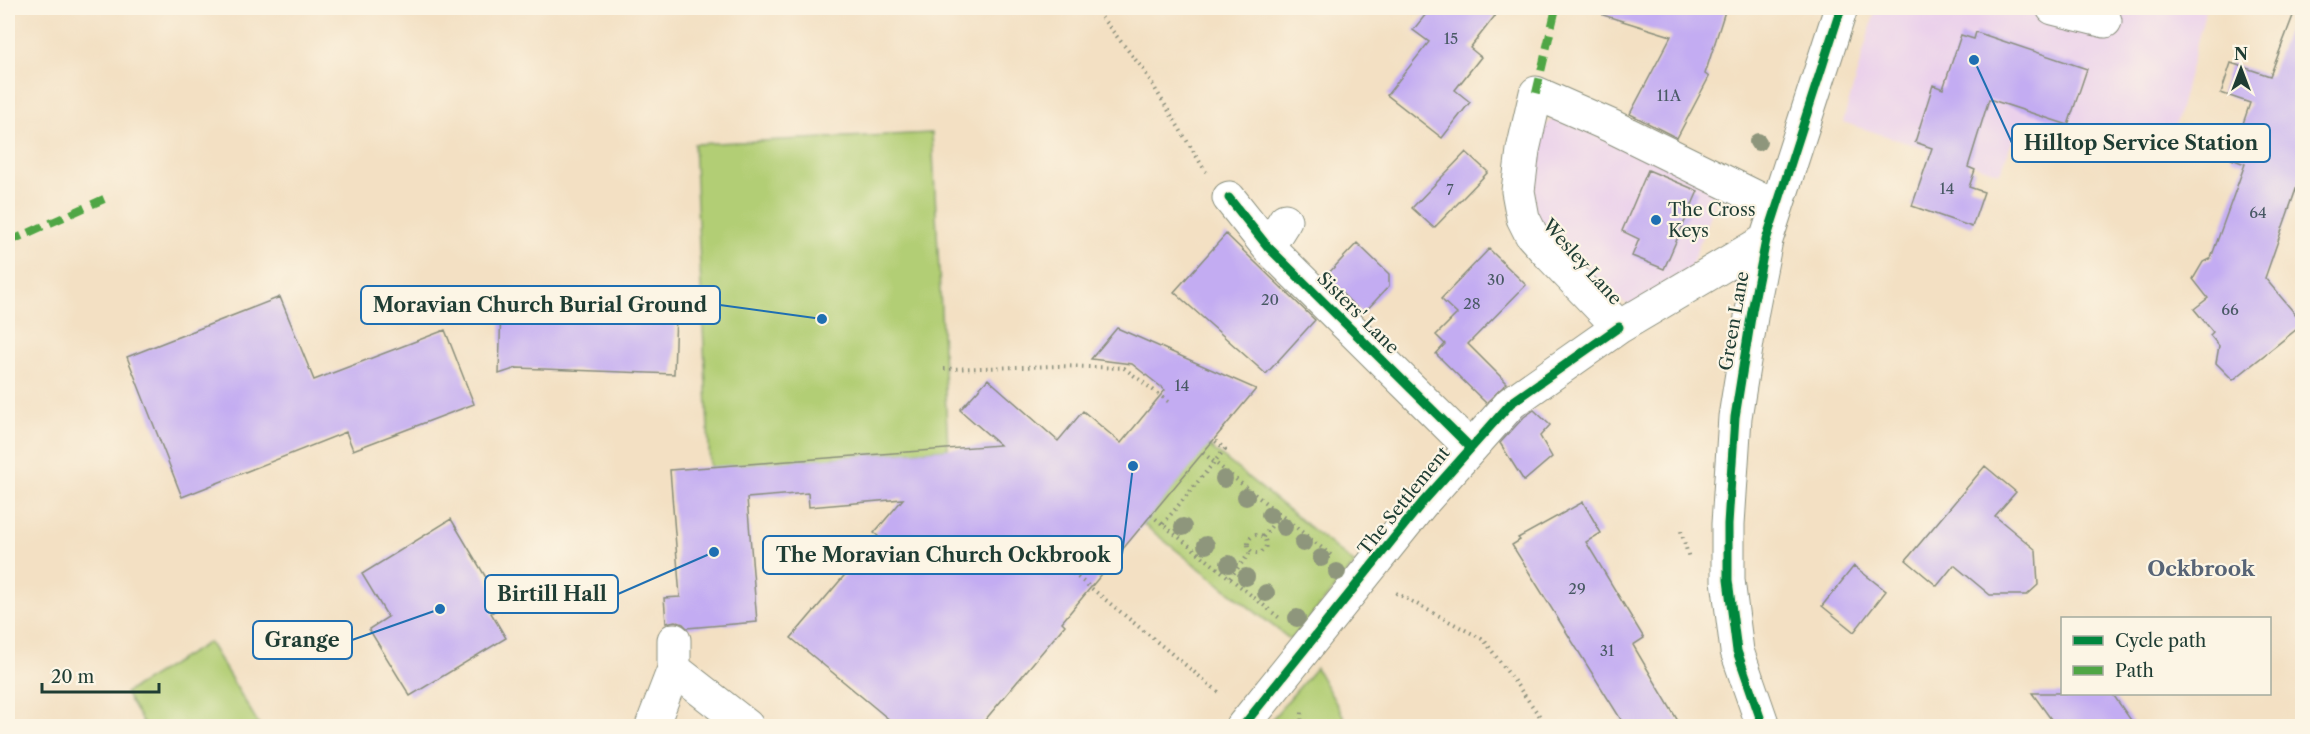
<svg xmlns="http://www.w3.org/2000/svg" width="2310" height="734" viewBox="0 0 2310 734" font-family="'Libre Caslon Text',serif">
<rect width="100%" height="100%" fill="#fcf5e5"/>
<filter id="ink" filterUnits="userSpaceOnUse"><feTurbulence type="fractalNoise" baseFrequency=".0167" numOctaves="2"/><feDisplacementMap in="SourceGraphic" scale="12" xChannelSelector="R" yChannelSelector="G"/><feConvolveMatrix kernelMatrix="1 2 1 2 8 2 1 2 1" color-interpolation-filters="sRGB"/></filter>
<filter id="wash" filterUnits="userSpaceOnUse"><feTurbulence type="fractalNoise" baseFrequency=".008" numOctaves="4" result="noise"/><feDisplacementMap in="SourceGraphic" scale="24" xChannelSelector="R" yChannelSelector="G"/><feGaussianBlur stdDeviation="1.35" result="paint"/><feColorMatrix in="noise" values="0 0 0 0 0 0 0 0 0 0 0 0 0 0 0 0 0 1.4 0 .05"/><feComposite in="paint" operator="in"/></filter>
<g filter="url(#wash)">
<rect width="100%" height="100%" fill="#f3e0c3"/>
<path fill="#ebd1eb" d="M1876,8H2206L2172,139L2113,122L2102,155L2016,131L2000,173L1843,122Z
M1554,117L1720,187L1689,272L1632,307L1593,283L1535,217L1532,174L1544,128Z"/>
<path fill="#b2ce74" stroke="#688654" stroke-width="1.5" d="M932,133L948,449L710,468L694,144Z
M1208,445L1355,564L1291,640L1143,524Z
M209,642L260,726H145L125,693Z
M1316,668L1349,726H1266Z"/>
<g id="blocks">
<path fill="#c3acf2" d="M1431,8H1501L1470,48L1481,57L1455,90L1470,102L1442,138L1387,95L1429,42L1413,30Z
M1604,8H1726L1705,74L1709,77L1677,138L1630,114L1671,36L1603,15Z
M2296,8H2302V172L2265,278L2302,322V325L2233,380L2216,363L2219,346L2210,335L2213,332L2194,309L2208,298L2193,279L2203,262L2211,258L2245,164L2231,159L2250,103L2221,93L2231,63L2270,76Z
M1976,32L2087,69L2068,125L1989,99L1968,167L1975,170L1969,187L1984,192L1972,227L1912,206L1932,148L1915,142L1933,85L1943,89L1961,35L1974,39Z
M1466,152L1488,172L1434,228L1412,208Z
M1648,170L1698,191L1664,269L1632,256L1639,239L1622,231Z
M1226,234L1315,320L1266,374L1174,292Z
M1357,243L1389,274V286L1363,314L1325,277Z
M1489,249L1526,285L1468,344L1507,383L1486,403L1436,354L1445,344L1436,335L1457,314L1441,299Z
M280,297L314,380L445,330L474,404L353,450L346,432L182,497L127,357Z
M501,307L676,313L674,374L517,368L499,374Z
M1117,328L1256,389L1062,622L1065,625L980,726H897L791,638L878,536L874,533L903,499L809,507L808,493L747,498L757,622L687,628L683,624L675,621L666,623L664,598L680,597L670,470L1000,445L960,410L988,379L1058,441L1083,411L1121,443L1165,390L1132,364L1091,359Z
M1534,410L1550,425L1540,436L1552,457L1524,481L1500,443L1524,417Z
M1985,466L2016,492L1995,516L2036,550L2038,585L2027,595H1990L1954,565L1937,586L1906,560Z
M1583,502L1601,533L1586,542L1644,638L1633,645L1681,726H1625L1512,545L1520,540L1518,538Z
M451,519L503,606L491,613L506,638L410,696L369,629L388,617L362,574Z
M1854,566L1886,591L1854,632L1822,606Z
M2032,693H2112L2135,726H2056Z"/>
</g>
</g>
<g filter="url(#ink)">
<use href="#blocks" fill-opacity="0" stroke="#898e7c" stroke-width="1.5"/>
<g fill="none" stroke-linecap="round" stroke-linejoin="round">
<g stroke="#898e7c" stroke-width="35">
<path id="minor" d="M2053,8L2105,21
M1229,198L1268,247L1470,447
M1766,240L1619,327L1548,253L1531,234L1523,218L1518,191L1523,150L1536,93L1611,126L1776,207
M1268,247L1285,220
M674,669L747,726
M652,726L674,669V640
M1243,726L1422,503L1511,403L1619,327
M1763,726L1737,651L1728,580V524L1735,417L1752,311L1766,240L1841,8"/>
</g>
<path stroke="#898e7c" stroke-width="4" stroke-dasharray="1.5 4.5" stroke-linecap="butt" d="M1094,8L1143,69L1206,172
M944,369L1059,366L1124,368L1169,402
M1203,453L1332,556
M1151,515L1282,620
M1163,524L1225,449L1214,440
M1681,531L1689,558
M1248 544a9 9 0 1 1 18 0a9 9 0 1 1-18 0Z
M1263,537L1280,515
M1036,543L1221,694
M1230,578L1252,550
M1396,593L1484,640L1547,726
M1301,726L1302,712"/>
<use href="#minor" stroke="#fff" stroke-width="33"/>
<path stroke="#4fa644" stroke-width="8" stroke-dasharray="15 8" stroke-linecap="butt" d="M1536,93L1556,8
M8,242L104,199"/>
<g stroke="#fcf5e5" stroke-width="13">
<path id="cycleway" d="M1229,198L1268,247L1470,447
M1243,726L1422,503L1511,403L1619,327
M1763,726L1737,651L1728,580V524L1735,417L1752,311L1766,240L1841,8"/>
</g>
<use href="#cycleway" stroke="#00873e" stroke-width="9"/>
</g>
<g fill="#8e967c">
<circle cx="1758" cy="142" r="9"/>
<circle cx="1224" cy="479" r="9"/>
<circle cx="1246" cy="497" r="9"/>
<circle cx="1270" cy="515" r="9"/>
<circle cx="1183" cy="527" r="9"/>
<circle cx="1284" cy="527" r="9"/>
<circle cx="1303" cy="543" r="9"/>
<circle cx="1206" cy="545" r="9"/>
<circle cx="1321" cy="558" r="9"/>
<circle cx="1229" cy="564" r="9"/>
<circle cx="1337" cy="572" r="9"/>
<circle cx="1246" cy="577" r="9"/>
<circle cx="1266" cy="593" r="9"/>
<circle cx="1297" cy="618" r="9"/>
</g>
</g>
<circle fill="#1f6fb2" stroke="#fcf5e5" stroke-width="2" cx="1656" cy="220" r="6"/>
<g text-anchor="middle" stroke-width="4.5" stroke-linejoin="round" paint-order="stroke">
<g font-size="15" fill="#485964">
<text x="1451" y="44">15</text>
<text x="1669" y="101">11A</text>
<text x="1947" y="194">14</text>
<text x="1450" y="195">7</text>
<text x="2258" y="218">64</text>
<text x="1496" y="285">30</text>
<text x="1270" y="305">20</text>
<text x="1472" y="309">28</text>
<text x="2230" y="315">66</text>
<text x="1182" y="391">14</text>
<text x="1577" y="594">29</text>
<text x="1607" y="656">31</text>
</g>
<g font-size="18" fill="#1f3d34" stroke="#fcf5e5" text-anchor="start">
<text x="1668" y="216">The Cross<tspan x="1668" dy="21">Keys</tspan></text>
</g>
<g font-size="18" fill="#1f3d34" stroke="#fcf5e5">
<text transform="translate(1582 262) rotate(48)" y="6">Wesley Lane</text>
<text transform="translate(1358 313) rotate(45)" y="6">Sisters' Lane</text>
<text transform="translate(1734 321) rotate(-80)" y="6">Green Lane</text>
<text transform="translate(1404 501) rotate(-51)" y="6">The Settlement</text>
</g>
<g font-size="21" font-weight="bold" fill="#586476" stroke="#fcf5e5">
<text x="2201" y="576">Ockbrook</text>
</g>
</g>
<path fill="none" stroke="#1f6fb2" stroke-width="2" d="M1974 60L2012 143M822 319L720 305M1133 466L1122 555M714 552L618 594M440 609L352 640"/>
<g fill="#1f6fb2" stroke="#fcf5e5" stroke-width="2">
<circle cx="1974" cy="60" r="6"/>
<circle cx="822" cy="319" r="6"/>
<circle cx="1133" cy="466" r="6"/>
<circle cx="714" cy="552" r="6"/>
<circle cx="440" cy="609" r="6"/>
</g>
<g fill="#fcf5e5" stroke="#1f6fb2" stroke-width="2">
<rect x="2012" y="124" width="258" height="38" rx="6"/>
<rect x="361" y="286" width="359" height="38" rx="6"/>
<rect x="763" y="536" width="359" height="38" rx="6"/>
<rect x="485" y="575" width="133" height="38" rx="6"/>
<rect x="253" y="621" width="99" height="38" rx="6"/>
</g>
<g font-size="20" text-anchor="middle" font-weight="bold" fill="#1f3d34">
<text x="2141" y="150">Hilltop Service Station</text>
<text x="540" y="312">Moravian Church Burial Ground</text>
<text x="943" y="562">The Moravian Church Ockbrook</text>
<text x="552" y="601">Birtill Hall</text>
<text x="302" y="647">Grange</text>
</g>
<rect width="2310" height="734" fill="none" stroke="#fcf5e5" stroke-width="30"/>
<rect x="2061" y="617" width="210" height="78" fill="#fcf5e5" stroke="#a4ab9e" stroke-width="1.5"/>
<rect x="2073" y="636" width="30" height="9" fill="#00873e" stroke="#a4ab9e" stroke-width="1.5"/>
<text x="2115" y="647" font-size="18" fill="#1f3d34">Cycle path</text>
<rect x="2073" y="666" width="30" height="9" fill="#4fa644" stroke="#a4ab9e" stroke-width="1.5"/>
<text x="2115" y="677" font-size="18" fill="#1f3d34">Path</text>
<g transform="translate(2241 69)" stroke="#fcf5e5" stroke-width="4.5" paint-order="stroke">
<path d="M0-4.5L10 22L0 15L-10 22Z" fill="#1f3d34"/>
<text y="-9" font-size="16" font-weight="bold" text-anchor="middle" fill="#1f3d34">N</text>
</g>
<path d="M42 683v9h117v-9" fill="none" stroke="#1f3d34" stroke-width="3"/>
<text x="51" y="683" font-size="18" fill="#1f3d34" stroke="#fcf5e5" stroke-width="4.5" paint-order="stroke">20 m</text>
</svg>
